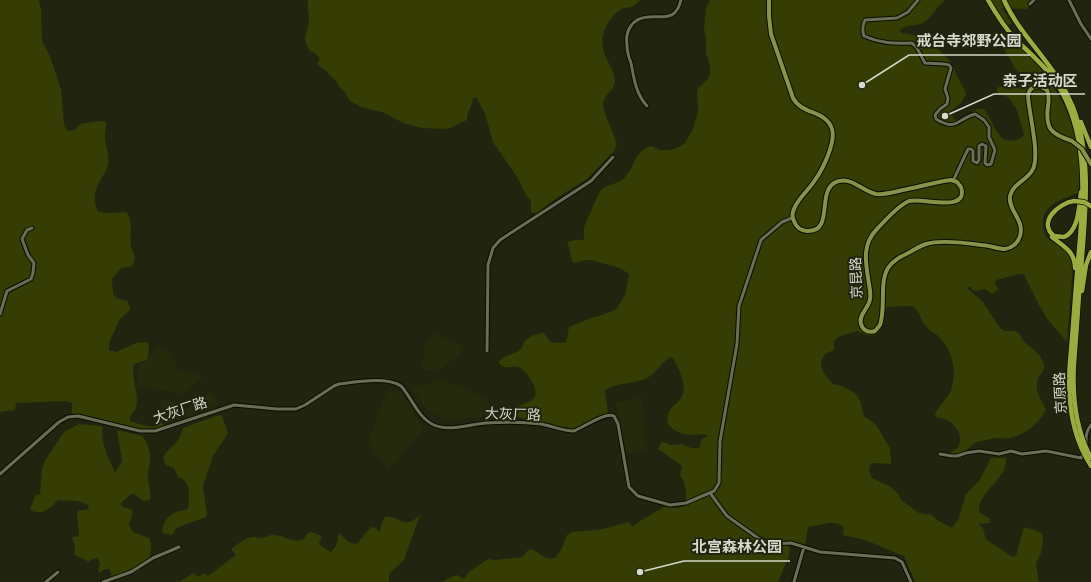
<svg xmlns="http://www.w3.org/2000/svg" width="1091" height="582" viewBox="0 0 1091 582" font-family="Figtree,'Noto Sans SC',sans-serif">
<rect width="100%" height="100%" fill="#21240f"/>
<path fill="#252a0d" d="M434,333L467,348L438,372L422,370L425,344Z
M158,347L170,351L178,370L204,376L183,394L139,386V366Z
M440,380L487,397L493,416L447,421L427,410L410,388Z
M399,389L424,428L389,470L368,443L386,393Z
M210,392L219,404L166,423L160,399L178,403L183,411Z
M643,397L645,450L627,454L616,403Z"/>
<path fill="#353c04" d="M0,0H39L41,10L42,41L50,56L61,89L64,124L66,129L69,131L75,130L80,124L101,121L106,122C107,127 105,130 105,135C105,145 110,155 108,166C107,169 105,171 104,174C96,187 91,197 98,212L111,213L126,212C134,221 129,235 131,247C132,251 135,255 135,259C134,263 133,265 130,267L121,268L112,279L113,294L116,298L127,301L130,307V310L120,319L109,343V350L116,352L136,343L146,342L148,343L149,346L148,357L146,360L134,364C130,378 140,393 136,408C135,411 131,415 130,418V421C138,424 146,426 154,427L161,418L162,423L165,427C147,438 95,416 72,415V403L67,401L16,403L15,410L0,412Z
M308,0H640C638,2 635,5 633,6C626,9 623,6 616,13C606,23 599,38 604,52C607,63 614,68 615,81C616,88 604,95 603,104C602,110 615,135 617,144L614,151L587,179L558,197L536,214L531,212V201L526,195L517,177L493,142L485,114L477,98H473C473,107 467,110 467,120L450,128L443,129L422,128L403,123L385,113L361,107L350,101L344,91L339,87L336,81L326,71L317,64L320,59L315,53L311,52C299,36 309,33 309,19C309,12 307,7 308,0Z
M710,0H945C937,6 932,18 923,23C916,27 905,23 900,31L902,33C923,35 938,46 951,63C954,67 955,73 958,78C960,83 965,88 966,94L961,103L948,113L954,117L952,119C966,122 971,106 984,109C990,117 994,129 1001,137C1007,143 1019,141 1024,135L1017,110L1009,98L997,92V88L1001,86L1018,88L1022,85L1021,78L1004,49L1003,43L1004,32C1012,37 1018,45 1024,51C1063,89 1085,138 1078,193C1062,199 1041,205 1043,226C1044,230 1045,235 1047,238C1058,248 1069,247 1073,264L1067,342L1048,320L1039,305L1024,275L1019,274L996,280L995,284L999,289L992,294L985,289L976,291L972,290L971,286L967,288L982,301L1001,329L1005,331C1009,331 1013,330 1017,332C1020,334 1021,337 1023,340C1029,348 1041,351 1044,365C1045,372 1038,376 1037,382C1035,393 1043,401 1046,410C1039,424 1025,434 1011,438C1006,439 1000,438 995,438C989,439 983,441 977,442C967,445 963,463 946,457L945,454C949,452 954,451 957,448C966,438 954,421 944,419C942,418 940,418 937,418L935,415C936,409 948,398 951,390C957,372 953,352 940,338C936,333 929,331 926,326C920,319 921,313 912,306L886,307C884,327 880,344 857,331L838,337L834,341V350L825,354L822,359L821,366L825,375L833,384L842,386L855,393L860,400L864,416L876,425L890,448L891,458V464L874,463L870,465L869,470L872,478C883,484 897,486 901,500L919,513L932,515L937,520L952,528L958,520L966,494L979,481L991,458H1006C1007,481 978,490 979,512L989,518L990,523L978,524L983,528L985,536L987,540L1013,557L1016,556L1023,530L1025,527L1042,533L1043,542L1041,553L1036,564L1039,582H915L904,556L865,540L843,535L844,528C834,517 820,527 808,527L805,546L787,540L790,550L789,556L778,582H442L451,577L457,575L464,579L469,572L488,559L494,560L523,557L527,551L531,549C542,552 540,560 555,558L561,550L567,535L572,532L603,529L628,522L630,523L632,527L634,526L640,521L664,507L678,508L685,506C687,496 686,483 680,475L682,466L658,449L662,441L671,445L682,444L691,448H699C702,443 700,438 707,437V435C699,433 691,436 683,434C673,430 663,425 669,412C672,405 681,402 683,393C686,382 678,368 673,358L670,357C661,363 656,373 647,378C634,385 617,381 605,391L608,414C599,418 579,429 570,430C562,430 519,419 513,414C512,399 548,409 531,380C516,356 512,374 499,364V362C503,355 515,355 521,349C523,346 524,343 526,340C531,336 538,333 544,333L550,342L562,343L566,342L569,327L591,318L599,316L615,310L618,307L625,295L629,276V274L620,268L591,260H587L574,263C570,259 570,248 567,242L575,240H584C584,236 583,232 584,228C586,223 599,190 602,189C608,185 619,183 624,178C636,166 633,152 651,146L660,150H671L679,147L684,144L692,131L697,116L698,109L697,93L698,88L707,80L710,74V66L706,53V39L704,29L706,8Z
M990,0H1032L1031,4L1027,9L1002,8L1011,22V24L1007,25L999,15Z
M219,415L222,416L228,433L213,456L203,486L207,514L206,517L176,528L173,534L171,535L162,533C162,523 168,514 179,511C182,510 185,511 188,509C189,497 192,481 178,477L174,468L166,465C160,456 166,453 172,447C178,441 181,435 183,428Z
M79,424L100,426L103,427C100,444 109,457 115,473L121,463L122,460L117,430L142,436C147,441 152,455 150,462C149,468 147,472 148,478C148,485 152,492 150,500L143,501L136,495L131,494L121,503L122,507L131,509L133,511L129,525L133,532L149,538C157,557 142,573 124,576C119,577 116,578 111,577V573L109,569H104L100,573L98,570L100,565L98,558L92,559L89,562L75,555V546L72,537L79,536L77,515L78,511L88,509L89,506C80,499 68,501 58,500C50,509 42,516 30,510L36,494L40,495L42,468L46,459L64,432Z
M420,515L404,560L389,574V582H179L194,573L198,577L205,573L208,576L236,555L231,549C238,544 246,537 254,537C257,537 260,538 263,538C268,537 270,534 275,535C287,537 289,542 303,540C305,538 307,533 310,532C313,532 320,535 322,537L319,543L320,545L331,552L336,546L339,533L350,543L357,544L369,529L372,527L376,528L378,531L380,532L381,525L385,517C400,515 403,531 420,515Z"/>
<g fill="none" stroke-linecap="round" stroke-linejoin="round">
<g stroke="#0a0d00" stroke-width="5">
<path id="minor" d="M918,0L908,12L897,18L865,20C862,26 862,30 864,36C880,43 894,44 912,43L917,48L925,63C933,64 941,63 949,65L951,68L945,89L948,98L947,104L940,109L935,115L936,119C957,132 957,119 975,114L984,120L989,127V137L995,150L991,164L987,165L985,163L986,146L982,144L979,146V160L977,163L973,161V151L971,149H968L953,181
M1069,0L1081,24L1091,39
M1030,4L1034,0
M647,106C636,94 634,79 631,63C629,58 627,51 627,45C625,31 632,18 648,17C664,16 676,21 681,0
M0,314L7,291L31,279L33,273L34,263L28,255L22,239L27,230L32,228
M487,351L488,265L493,248L500,240L591,181L613,157
M940,454L952,456H957L966,453L979,451L999,454L1011,451L1022,454L1046,451L1081,458C1091,445 1081,438 1091,425
M0,474L59,422L68,417L78,416L140,431H155L234,405L277,409H296L305,405L334,386L339,384C355,382 387,376 401,386C412,398 418,418 434,425C450,432 470,424 486,423C502,422 525,422 541,424C552,426 563,431 574,431C584,427 605,412 614,416L618,424L629,487L638,496L670,505L686,503L714,491L719,483L720,441L737,344L739,306L761,240L782,222L792,218
M710,493L727,516L758,538L771,544L791,543L820,552L895,558L902,562L911,582
M46,582L58,572
M103,582L131,572L153,558L179,547
M794,582L804,547"/>
</g>
<g stroke="#0a0d00" stroke-width="6">
<path id="major" d="M769,0V16L771,34L793,98C802,115 826,110 832,129C836,142 823,169 815,180C809,190 798,198 794,209C792,213 792,217 794,221C796,227 801,231 807,231C834,232 817,194 834,183C849,174 862,191 876,194C885,195 894,192 903,190C919,187 935,182 951,180L957,182L961,187C969,214 922,197 909,201C897,206 886,220 877,229C861,245 866,264 869,284C870,289 871,294 870,299C869,308 858,315 861,324C863,331 869,333 875,331L880,325C886,308 879,283 888,268C893,260 902,256 910,252C915,249 920,246 926,244C939,240 967,243 981,245C989,245 997,249 1005,249C1012,248 1018,243 1020,236C1025,220 1008,211 1010,196C1013,183 1028,180 1033,169C1040,154 1029,114 1028,96C1029,89 1032,87 1039,86L1047,90C1049,95 1049,100 1048,106C1045,129 1051,134 1072,141"/>
</g>
<g stroke="#0a0d00" stroke-width="6">
<path id="highway" d="M988,0C996,14 1005,28 1016,40C1030,53 1045,66 1056,82C1091,136 1083,201 1078,262C1075,295 1073,329 1070,362
M1004,0C1017,29 1040,51 1057,77C1064,86 1068,97 1073,107C1091,154 1086,207 1082,257C1079,292 1077,327 1074,363
M1081,122L1091,147
M1074,201C1059,203 1037,222 1054,236L1064,237C1079,231 1079,206 1081,192
M1052,237C1063,246 1075,251 1075,268
M1082,291L1086,265L1091,252"/>
</g>
<use href="#minor" stroke="#696e56" stroke-width="3"/>
<use href="#major" stroke="#879348" stroke-width="4"/>
<use href="#highway" stroke="#9bab3f" stroke-width="4.5"/>
<g stroke="#0a0d00" stroke-width="6" stroke-linecap="butt">
<path id="major-bridge" d="M1072,141L1082,149L1091,164"/>
</g>
<g stroke="#0a0d00" stroke-width="6" stroke-linecap="butt">
<path id="highway-bridge" d="M1074,201L1084,202L1091,206
M1070,362C1067,398 1071,435 1091,466
M1074,363C1072,396 1075,428 1091,458"/>
</g>
<use href="#major-bridge" stroke="#879348" stroke-width="4"/>
<use href="#highway-bridge" stroke="#9bab3f" stroke-width="4.5"/>
</g>
<g text-anchor="middle" stroke-width="4" stroke-linejoin="round" paint-order="stroke">
<g font-size="14" fill="#d6d9cb" stroke="#21240f">
<text transform="translate(856 278) rotate(-92)" y="5">京昆路</text>
<text transform="translate(1060 393) rotate(-93)" y="5">京原路</text>
<text transform="translate(180 410) rotate(-18)" y="5">大灰厂路</text>
<text transform="translate(513 414) rotate(2)" y="5">大灰厂路</text>
</g>
</g>
<path fill="none" stroke="#d6d9cb" stroke-width="1.5" d="M862 85L909 55H1030M945 116L994 94H1085M640 572L684 561H790"/>
<g fill="#d6d9cb" stroke="#21240f" stroke-width="1.5">
<circle cx="862" cy="85" r="4"/>
<circle cx="945" cy="116" r="4"/>
<circle cx="640" cy="572" r="4"/>
</g>
<g font-size="15" text-anchor="middle" font-weight="bold" fill="#d6d9cb" stroke="#21240f" stroke-width="4" stroke-linejoin="round" paint-order="stroke">
<text x="969" y="46">戒台寺郊野公园</text>
<text x="1040" y="86">亲子活动区</text>
<text x="737" y="552">北宫森林公园</text>
</g>
</svg>
